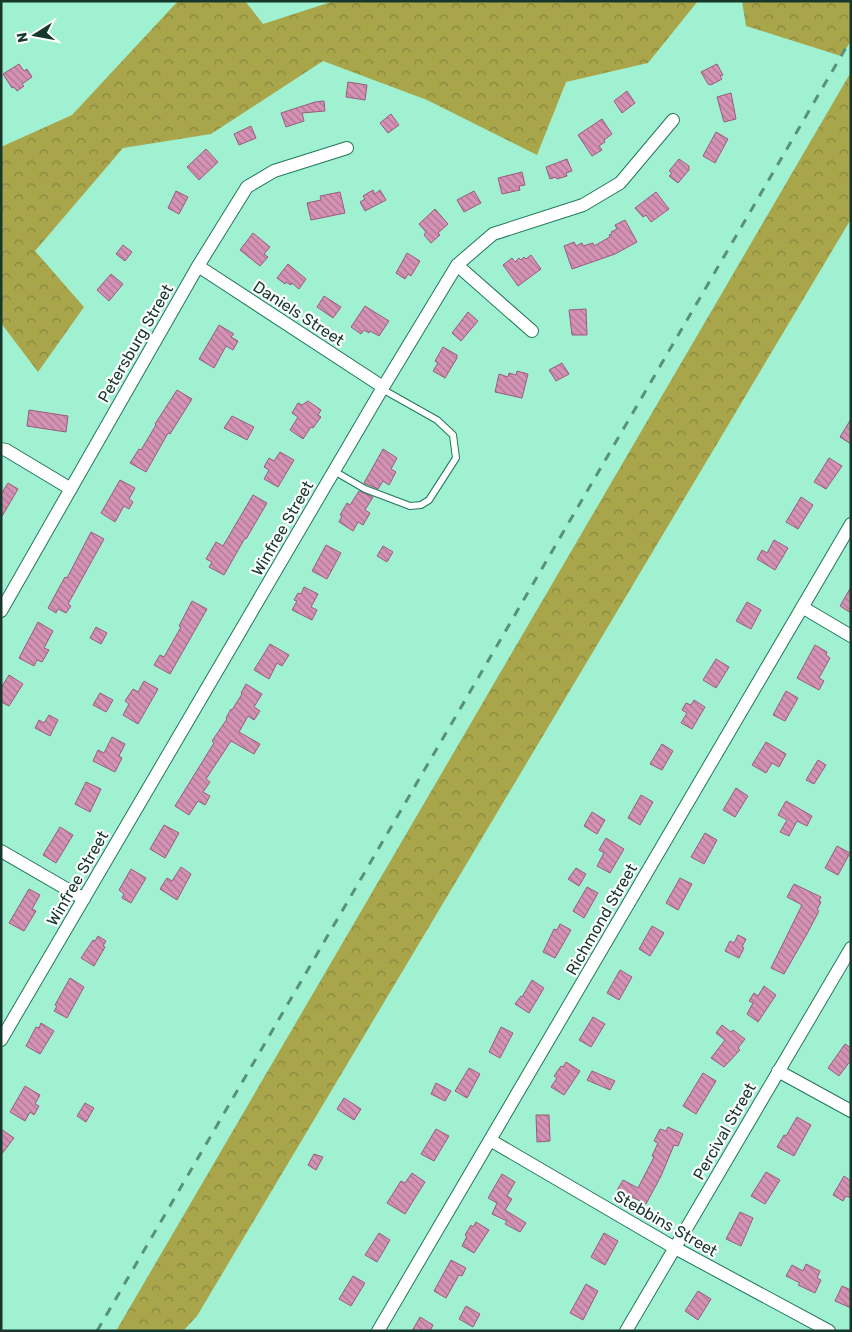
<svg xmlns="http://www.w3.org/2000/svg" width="852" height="1332" viewBox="0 0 852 1332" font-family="Rubik,sans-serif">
<defs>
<pattern id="forest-crowns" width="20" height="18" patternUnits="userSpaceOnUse" patternTransform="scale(1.25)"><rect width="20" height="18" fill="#a8a54b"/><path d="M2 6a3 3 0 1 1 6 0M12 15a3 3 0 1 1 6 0" fill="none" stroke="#88873f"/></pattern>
<pattern id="building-back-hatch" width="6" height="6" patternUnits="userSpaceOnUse" patternTransform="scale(1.25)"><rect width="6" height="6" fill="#d592b4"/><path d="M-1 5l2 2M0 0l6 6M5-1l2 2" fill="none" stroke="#ac7893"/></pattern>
</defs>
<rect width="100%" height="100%" fill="#a0f1d1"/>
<path fill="url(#forest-crowns)" d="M178,1H245L263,24L334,1H698L648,63L566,82L537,155L427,100L323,61L211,134L123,148L35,251L84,307L38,372L1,323V147L72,115Z
M742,1H851V41L841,56L746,26Z
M851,72V219L197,1316L183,1331H116Z"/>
<path fill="url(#building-back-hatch)" stroke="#995b7c" d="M19,64L24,71L27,69L32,77L22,84L24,86L17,91L14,87L12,88L3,74Z
M717,64L723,75L720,76L722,79L711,85L708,84L701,72Z
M348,82L367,85L365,100L346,97Z
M627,91L635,103L622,113L614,101Z
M731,93L736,119L724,122L717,97Z
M324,101L325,111L302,113L304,121L286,127L281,113L315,102Z
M391,114L399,125L388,133L380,123Z
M602,119L612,134L604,140L605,142L599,146L602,150L592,156L578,135Z
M251,126L256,138L239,145L234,134Z
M716,132L728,139L715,163L703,156Z
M206,149L218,162L199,180L187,167Z
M567,159L572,171L566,173L567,176L557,179L556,177L550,179L546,167Z
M679,159L689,166V170L678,183L669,176L672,173L669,171Z
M522,172L525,185L519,186L520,190L502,194L498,178Z
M373,190L375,194L380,190L386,200L365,211L360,202L365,199L363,196Z
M176,191L188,197L179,214L168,208Z
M474,191L481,203L464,212L457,200Z
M340,192L345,213L311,220L307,203L321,200L320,196Z
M656,192L669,209L651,222L646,215L643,217L635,208Z
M435,209L448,224L438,233L440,235L431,243L424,235L426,232L419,224Z
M625,220L637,242L615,254L572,269L564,246L574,242L576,246L582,243L583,246L593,243L594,246L610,237L609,235L612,234L611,232L617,229L615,225Z
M253,233L270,247L264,254L268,257L260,266L240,250Z
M123,245L132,252L125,261L116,254Z
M407,253L420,261L411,276L408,274L405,279L396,273Z
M531,255L541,269L518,286L503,265L512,258L515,262L519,258L521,260L524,257L526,259Z
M288,264L306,279L299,289L292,283L291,285L286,282L285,284L277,278Z
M111,274L123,284L109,301L97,290Z
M324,296L341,307L333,318L317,307Z
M365,306L389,321L379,336L370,331L369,333L364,330L361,334L351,327Z
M586,309L587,335H572L569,310Z
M468,312L478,321L461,341L452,333Z
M219,325L234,334L231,337L238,341L233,350L226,346L214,368L199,359Z
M443,347L457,355V358L445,378L433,371L438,363L435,361Z
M562,363L569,374L556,381L549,370Z
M517,371L528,374L522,398L495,392L499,374L508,377L509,373L516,375Z
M177,390L192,399L170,434L168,433L146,472L130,463L139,449L141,450L156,425L155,424Z
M308,401L321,410L318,415L321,417L313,428L311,427L303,439L290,430L298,417L292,413L298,403L302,405Z
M29,410L68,416L66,432L27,426Z
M232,416L254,427L247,440L224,428Z
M851,419V444L840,437Z
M383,449L397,458L391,469L396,472L389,485L383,481L378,489L364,483Z
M280,452L294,460L278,487L264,479L269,470L264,467L269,458L274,461Z
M829,458L842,466L826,489L814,482Z
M120,480L135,488L129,499L133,502L129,509L124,506L115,522L101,513Z
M8,483L18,489L1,518V494Z
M359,491L373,497L365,510L370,513L363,525L358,522L353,531L339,522L342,516L340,515L347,503L350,505Z
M253,495L267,503L246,539L245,538L224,575L209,567L212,562L206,559L216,542L223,546Z
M801,497L813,505L798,529L786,522Z
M91,532L104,539L68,604L71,606L66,613L58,609L56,613L48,608L65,577L67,578Z
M774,540L788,548L775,570L757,559L762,550L767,553Z
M326,545L341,553L327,579L312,571Z
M383,546L393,552L387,562L377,556Z
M304,587L318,594L311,607L317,610L312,620L292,610L297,601L294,600L298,593L301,594Z
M851,587V613L840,606Z
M192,601L207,609L170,674L154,665L160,655L164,657L181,627L179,626Z
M747,602L761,610L751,629L736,621Z
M38,622L53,631L44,648L49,650L42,662L37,660L34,666L19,658Z
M96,627L107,633L101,644L90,638Z
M270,644L289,655L282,666L277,663L269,679L254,670Z
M815,645L827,652L826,655L830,658L819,678L824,681L819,690L797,678Z
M716,659L729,667L716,688L703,680Z
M9,675L23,684L9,706L1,702V688Z
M144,681L158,689L138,724L123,715L129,704L125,701L133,689L138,692Z
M246,684L262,694L254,707L260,711L254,720L248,716L239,732L260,744L254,754L231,741L206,779L210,782L203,792L210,796L205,805L198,801L189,815L175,806L214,743L212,741L227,719L226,718L231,709L232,710L242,694L241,693Z
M786,691L798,698L785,721L773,715Z
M100,693L113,700L106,712L93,705Z
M694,700L705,707L692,729L681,723L687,713L682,710L686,703L691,705Z
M49,715L58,720L50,736L35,728L39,720L44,723Z
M112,737L125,744L119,756L122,758L115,772L93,761L98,750L104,753Z
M766,742L786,754L779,767L772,763L766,773L752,765Z
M662,744L673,751L662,770L650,764Z
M818,760L826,765L814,784L806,780Z
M86,782L101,789L90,812L75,804Z
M736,788L748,796L735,817L723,810Z
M641,795L653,802L640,825L628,818Z
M786,801L812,816L807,826L797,821L789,836L780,832L787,820L778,815Z
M592,812L605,820L597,834L584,826Z
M164,825L179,833L165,858L150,849Z
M60,827L73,835L56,863L43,855Z
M705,833L717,840L704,864L691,857Z
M606,838L624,849L610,873L597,866L604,853L599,850Z
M837,846L850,853L838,875L825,868Z
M181,867L191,874L177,900L160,889L167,878L172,881Z
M576,868L586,874L579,886L568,879Z
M131,869L146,878L131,903L122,898L124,894L119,890Z
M680,878L692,884L678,910L666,903Z
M794,884L821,897L819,901L821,902L817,910L819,911L808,932L784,974L771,968L802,905L787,897Z
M587,887L598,893L584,918L573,911Z
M29,889L40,895L32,909L36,911L24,931L9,923Z
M560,924L571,930L555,958L543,952L554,929L557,930Z
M652,926L664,933L650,956L639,949Z
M738,935L746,939L742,947L744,948L739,958L725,951L730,941L734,943Z
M98,936L106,941L103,946L105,947L94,966L81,958L93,940L95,941Z
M620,970L632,977L619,1000L607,993Z
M70,978L84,987L67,1018L54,1011L57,1006L55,1005Z
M532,980L544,988L529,1013L515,1004L521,996L522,997Z
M764,986L776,995L758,1022L747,1014L753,1003L749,1001L754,993L758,996Z
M593,1017L605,1024L591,1047L579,1040Z
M41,1023L54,1031L40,1054L26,1046L36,1027L39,1028Z
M722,1025L731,1032L733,1030L745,1039L738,1048L740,1050L724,1067L711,1058L725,1040L716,1033Z
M501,1027L513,1033L500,1058L489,1052Z
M845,1044L851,1048V1060L839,1076L828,1068Z
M566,1062L580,1071L564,1095L551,1087L557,1078L554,1076L561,1066L563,1067Z
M469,1068L480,1074L467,1098L455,1091Z
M592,1071L615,1081L610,1090L587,1080Z
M703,1073L716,1081L696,1114L683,1106Z
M436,1083L451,1091L445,1101L431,1094Z
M25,1086L40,1095L35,1104L39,1106L34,1115L30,1112L25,1121L10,1112Z
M344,1098L361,1109L354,1120L337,1109Z
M85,1103L94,1108L86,1122L77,1116Z
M536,1115H549L550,1141L537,1142Z
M797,1117L811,1125L794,1156L777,1147L784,1135L786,1136Z
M668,1127L683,1134L678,1146L674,1145L661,1176L646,1204L630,1196L629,1199L616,1192L623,1180L638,1188L654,1157L652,1156L658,1143L654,1141L660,1129L666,1131Z
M1,1129L14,1138L1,1155Z
M436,1129L449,1136L434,1161L421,1154Z
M314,1154L323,1157L316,1170L308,1165Z
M766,1172L780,1180L765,1204L751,1196Z
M412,1173L425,1182L405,1214L387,1203L401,1181L405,1183Z
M502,1174L515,1182L507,1196L512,1199L505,1210L526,1223L520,1232L505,1224L507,1221L492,1214L497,1203L488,1198Z
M844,1176L851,1181V1198L846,1196L843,1201L833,1195Z
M740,1212L753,1218L741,1246L726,1239Z
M476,1222L489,1230L474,1253L462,1246L467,1236L465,1235L471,1225L473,1227Z
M379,1233L390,1240L377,1262L365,1255Z
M604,1233L618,1241L605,1265L591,1257Z
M451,1260L466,1268L462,1276L459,1275L446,1298L434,1291Z
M806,1264L820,1271L817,1278L821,1280L815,1293L798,1285L800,1283L786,1276L792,1265L803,1271Z
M353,1276L365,1283L351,1306L339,1299Z
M586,1284L598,1291L583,1320L570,1313Z
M842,1286L851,1290V1308L835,1301Z
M698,1291L711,1299L698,1320L685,1311Z
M466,1306L480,1314L473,1327L459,1319Z
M420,1317L433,1325L430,1331H412Z"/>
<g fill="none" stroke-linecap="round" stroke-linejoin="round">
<g stroke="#22775c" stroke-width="8">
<path id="service" d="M334,471L365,489L410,506L421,505L429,500L456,458L453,435L437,420L382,389"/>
</g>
<g stroke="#22775c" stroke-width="14">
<path id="minor" d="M457,265L532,331
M198,266L383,387
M1,449L6,450L71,489
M802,607L851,636
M1,611L198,266L247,187L274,171L347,148
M1,851L84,899
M1,1040L382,389L457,265L493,234L583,205L620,183L673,120
M778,1071L851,1111
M490,1140L675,1248L829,1331
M378,1331L851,524
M626,1331L851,948"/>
</g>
<use href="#service" stroke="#fff" stroke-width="6"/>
<use href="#minor" stroke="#fff" stroke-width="12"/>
<path stroke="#58917b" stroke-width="3" stroke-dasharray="9 9" stroke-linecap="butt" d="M97,1331L851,39"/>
</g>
<g text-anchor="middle" stroke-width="4.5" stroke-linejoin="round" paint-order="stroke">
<g font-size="16" fill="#16382c" stroke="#fefefe">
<text transform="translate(299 313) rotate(33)" y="6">Daniels Street</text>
<text transform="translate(135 343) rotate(-60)" y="6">Petersburg Street</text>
<text transform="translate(282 528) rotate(-60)" y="6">Winfree Street</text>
<text transform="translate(77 878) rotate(-60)" y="6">Winfree Street</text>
<text transform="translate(601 919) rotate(-60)" y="6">Richmond Street</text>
<text transform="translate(724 1131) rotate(-60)" y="6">Percival Street</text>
<text transform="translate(666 1223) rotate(30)" y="6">Stebbins Street</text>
</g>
</g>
<rect width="852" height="1332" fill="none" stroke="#16382c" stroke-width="5"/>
<g transform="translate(35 35) rotate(259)" stroke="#fefefe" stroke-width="4" paint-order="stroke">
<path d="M0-4L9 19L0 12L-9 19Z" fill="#16382c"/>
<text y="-8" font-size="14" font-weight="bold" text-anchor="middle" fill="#16382c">N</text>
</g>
</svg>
